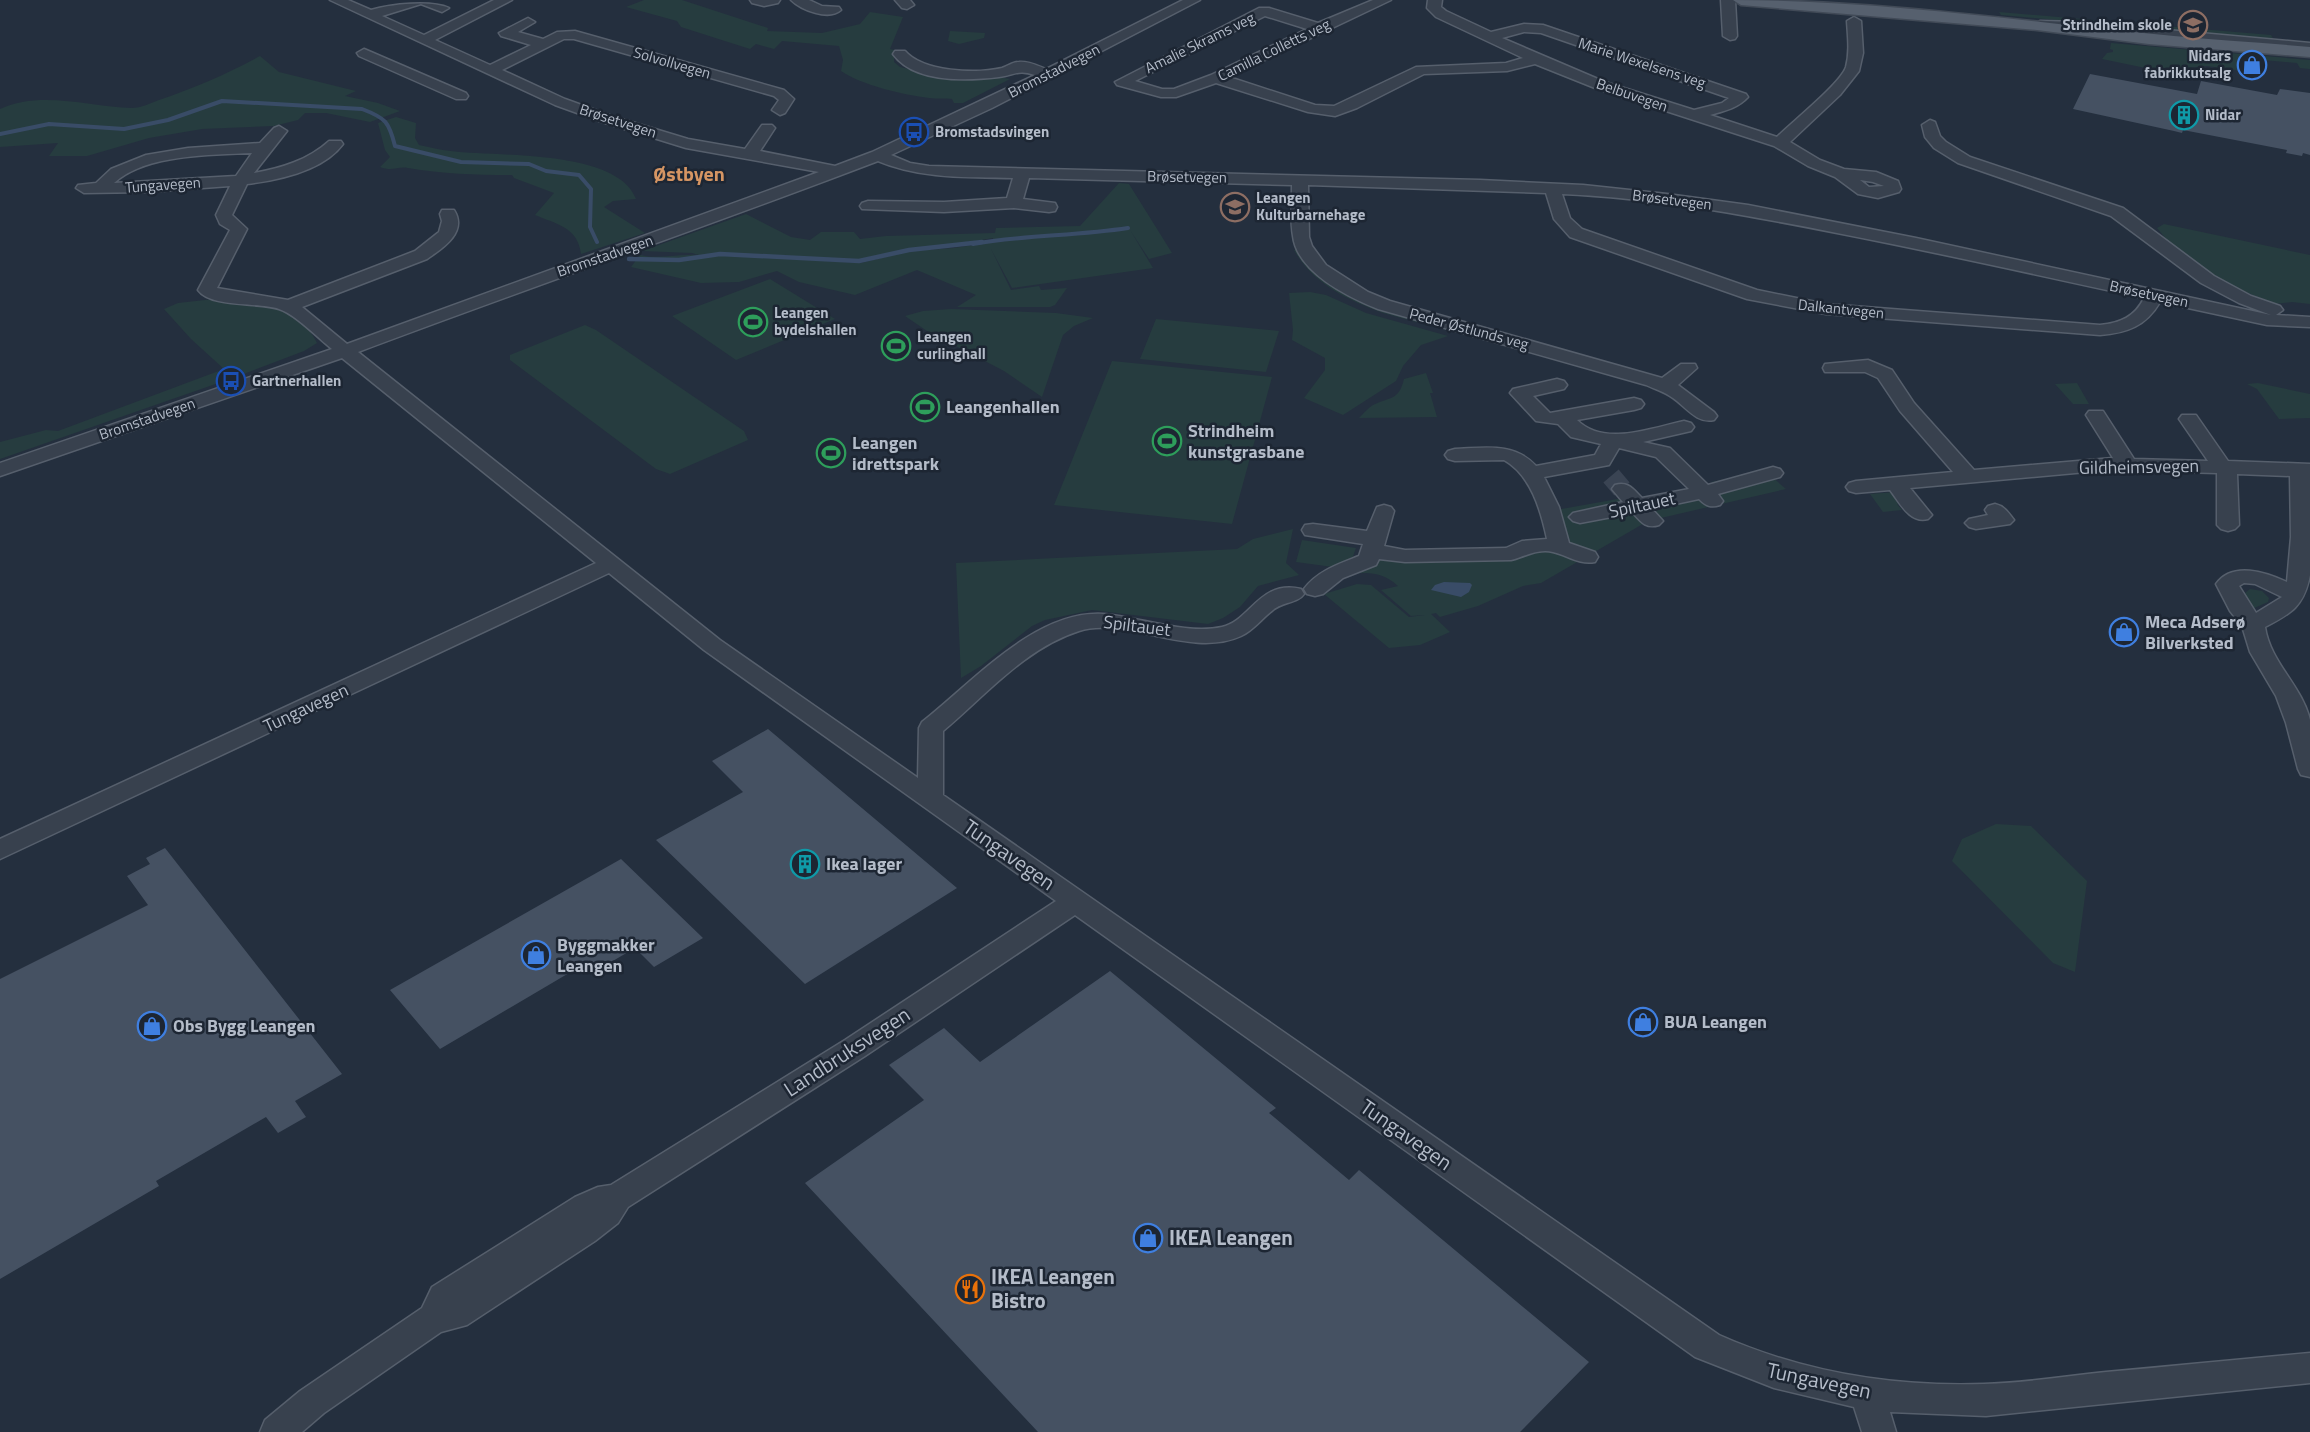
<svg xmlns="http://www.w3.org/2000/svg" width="2310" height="1432" viewBox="0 0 2310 1432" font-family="'Titillium Web',sans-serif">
<rect width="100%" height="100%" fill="#242f3e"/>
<path fill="#263c3f" d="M644,0H682L768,28L767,31L822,33L860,24L870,12L903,17L890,49L894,50V62L900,67L948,78L998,77L1010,79L963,103H954L952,99C944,98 937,99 929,98C904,95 861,85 841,71L843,60L839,46L782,41L774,49L756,44L750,49L681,27L677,21L626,7Z
M1999,12L2271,35L2274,40L2001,15Z
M950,31L985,33L984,38L959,44L948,41Z
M2111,43L2310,60V69L2300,68L2297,63L2241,58L2242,62H2238L2242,71L2207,66L2160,71L2102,59L2107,53L2113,52V50L2110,49Z
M260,56L279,72L356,91L345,96L378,103L400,111L370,122L326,113H305L298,120L274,126L202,129L149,138L87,156H49L58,143L0,147V109C41,90 90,107 132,108C141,108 151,103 159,100C194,88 227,74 260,56Z
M396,117L416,123L415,138L419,145C430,147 440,150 451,151C496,157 617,149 636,199L613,201L604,207L645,233L581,254C578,227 556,224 535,215L554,193L514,178L512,175C476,175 443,174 408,168C397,166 393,172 380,167L390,157L385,150L378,123Z
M1119,183L1129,184L1172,253L1149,259L1130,230L1153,268L1012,288L991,249L1011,290L1039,286L1041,290L1067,288L1055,305L1050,307H957L976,295L917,270L855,295L799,282L777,271L739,282L701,283L631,267L640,255C656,259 672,255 688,255C700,254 708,257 721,255L861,263L910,251L954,248L993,242V238L952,245L909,249L860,260L718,253L702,256L692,253L642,251L746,214L791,237L810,240L821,232H854L860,239L886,236L995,233L996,228L1080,226Z
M2164,224L2310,255V304L2292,302L2273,304L2221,281L2168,241L2157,228Z
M1294,250H1299L1326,280L1564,362L1383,313C1348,300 1313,284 1294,250Z
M770,279L835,319L736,360L672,316Z
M1310,292L1326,295L1366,313L1448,336L1421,345L1403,366L1396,381L1343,415L1304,398L1325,370V358L1292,340L1293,330L1289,293Z
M223,298C258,304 300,307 317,343L304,351L236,377L234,375L225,378L227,380L0,459V442L46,430L58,431L224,369L191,339L164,309L178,303Z
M951,309L1056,313L1093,318L1074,326L1063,335L1042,397L1004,371L927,331L905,316L923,311Z
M1156,319L1279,331L1266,372L1140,359Z
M585,325L596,330L744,431L748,440L670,474L656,469L510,360V355Z
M1112,361L1272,377L1232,524L1054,505Z
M1426,373L1433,393H1430L1437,417L1359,418C1363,414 1368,408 1373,405C1389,397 1399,401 1404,379Z
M2077,383L2089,404H2073L2055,384Z
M2258,383L2310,394V418L2279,419L2257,389L2247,384Z
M1765,471L1786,489L1648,521L1541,583L1523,586L1478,606L1440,617L1436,613L1431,614L1450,632L1420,645L1389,648L1324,594L1357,584L1371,585L1409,617L1425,615L1411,616L1381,590L1398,586C1379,569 1361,572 1337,577L1378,554L1559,548L1556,510L1623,498L1629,505L1715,486L1711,482Z
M1896,492L1906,503L1897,504L1902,510L1883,512L1870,494Z
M1293,529L1286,563L1299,575L1258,586L1240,607L1223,618L1208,624L1092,610L1045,620L1032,626L981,666L961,678L956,563L1237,549L1253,539Z
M1302,540L1356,548L1351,562L1333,567L1296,562Z
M2250,589L2262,591L2269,598L2268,602L2252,609L2245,593Z
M1996,824L2031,826L2087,881L2075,972L2053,963L1952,861L1962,839Z"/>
<path fill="#394c67" d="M1444,582L1470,583L1472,585L1469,592L1461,597L1431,590L1435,585Z"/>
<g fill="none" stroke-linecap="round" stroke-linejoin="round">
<path stroke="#394c67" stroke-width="4" d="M0,134L49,124L124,129L168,120L222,101L362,109C386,118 389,122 395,146L461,162L529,164L546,171L579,175L591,189L590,227L597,242
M973,244C1024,235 1076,236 1128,228"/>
<path stroke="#394c67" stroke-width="4.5" d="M629,259L679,260L720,254L859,261L909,250L982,242"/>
</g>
<path fill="#455162" d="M2090,74L2197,94L2201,81L2277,95L2280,89L2310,93V155L2303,153L2302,156L2286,153L2287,150L2183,130L2182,133L2174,131L2073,109Z
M768,729L957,888L805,984L656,840L743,792L712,761Z
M165,848L342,1074L295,1101L306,1117L278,1133L266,1117L156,1181L159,1186L0,1279V979L148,905L127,876L150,864L146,858Z
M621,859L703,938L654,967L635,948L594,972L586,963L440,1049L390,990Z
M1110,971L1276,1108L1269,1113L1349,1180L1359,1170L1589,1362L1520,1432H1038L805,1183L924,1100L889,1065L944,1028L980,1062Z"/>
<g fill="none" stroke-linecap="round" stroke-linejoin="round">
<path stroke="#3a4453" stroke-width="20" stroke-dasharray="20 10" stroke-linecap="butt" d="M1611,476L1622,489"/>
<g stroke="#565f6c" stroke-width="3">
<path id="minor" d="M330,0H348L371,10C391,4 431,0 449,8L442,12L421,4L382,16L424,35L494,0H512L435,40L490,65L531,45L501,36L499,33L528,18L535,22L518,32L543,39L557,32L575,31L784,90L794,99L785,113L780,115L772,110L779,100L774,96L574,39H564L502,70L565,99L612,116L688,139L745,149L762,125H772L775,128L760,151L835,166L872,152L1035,75C1018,69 1015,75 999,77C966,81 914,83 893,54L895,51H905C923,72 976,74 1002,68C1008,66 1013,62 1019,62C1028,61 1038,66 1046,69L1183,0H1200L992,108L891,155L910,163L929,166L1480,180L1583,185L1667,194L1748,205L1916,238L2271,315L2239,303L2201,283L2111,216L1958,163L1934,148L1925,137L1922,125L1930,120L1935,122L1940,136L1946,142L1970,157L2123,208L2214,276L2251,296L2280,306L2283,310L2276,315L2310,317V327L2267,325L2160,302C2146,326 2127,333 2100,335L1826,314L1747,299L1570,237L1554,219L1546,193L1308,185L1309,237L1312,246L1326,265L1368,292L1390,301L1662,378L1681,364H1695L1697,368L1678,385L1714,412L1717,416L1714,420C1697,424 1686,407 1673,398C1665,392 1655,389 1646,385L1378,309C1348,297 1297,272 1293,236C1290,220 1292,202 1292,185L1029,178L1023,199L1055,203L1057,207L1055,211L1049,212L1014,208L944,212L862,209L860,206L862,203L868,201L944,202L1007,198L1013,178C967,177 921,179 878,161C705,227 531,287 358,352L720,640L918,778L919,728L922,722C972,683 1035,610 1103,614C1140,617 1186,635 1222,627C1250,621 1260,579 1301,589L1304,594C1298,603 1282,602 1273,610C1262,618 1254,630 1241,636C1191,659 1125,616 1079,631C1025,648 985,696 943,731V795L1719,1335C1802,1372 1893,1387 1984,1384C2025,1383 2066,1376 2106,1372C2174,1366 2242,1359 2310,1353V1383L1986,1416L1890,1412L1896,1432H1862L1854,1407L1774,1388L1695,1357L1075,915L865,1056L628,1207L618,1223L595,1241L467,1325L441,1332L324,1413L302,1432H260L265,1420L300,1391L422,1308L432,1287L575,1197L598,1187L611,1185L845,1040L1056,901L704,650L609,573L0,859V839L596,563L342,358L0,476V463L332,349C318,338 295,314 279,309C259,302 211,308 198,290L230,230L220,224L216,215L230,186L148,192L84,193L76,188L78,185L96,183L111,169L146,155L188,148L260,143L274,128L279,126L287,131L254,173C282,168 308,160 329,141H341L343,144C323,171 279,180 247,184L232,215L247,229L217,288L288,300L415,251L439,232L442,221L440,214L442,210H454C468,232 443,248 427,259L302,307L347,344L819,172L686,148L602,122L555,105ZM252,153L236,176L114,183C145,154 212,155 252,153ZM1562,194C1655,198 1746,215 1837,233C1940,253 2042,276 2144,298C2135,317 2120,323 2100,325L1826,304L1757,290L1582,229L1570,218Z
M750,0H780L778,3L764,6L752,3Z
M791,0H809L822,6L839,7L841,10C829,21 801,10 791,0Z
M895,0H910L914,5L907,9L902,8Z
M1373,0H1391L1229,77L1315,105L1334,106L1416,67L1506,63L1523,58L1436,17L1427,8L1428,0H1442L1441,7L1446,11L1491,32L1524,24L1543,25L1746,94L1748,97C1738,108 1724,111 1710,115L1777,137C1791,123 1841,83 1846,67C1850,52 1848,37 1847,21L1854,17L1861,21L1863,53L1859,71L1840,95L1790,142L1820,160L1844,169L1876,172L1898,181L1901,189L1899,192L1878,198L1858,194L1835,177L1808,166L1774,146L1595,88L1535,64L1507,71L1424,74L1357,108L1335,116L1308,112L1216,83L1176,97H1161L1117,85L1115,82L1259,8H1269L1318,23ZM1265,16L1307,29L1211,75L1174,89H1162L1135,81ZM1524,32L1541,33L1729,98L1722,103L1694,110L1605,82L1502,38ZM1860,180L1873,182L1884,186L1869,187Z
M1721,0H1735L1737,36L1735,39L1730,40L1723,36Z
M2040,21L2079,22L2310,43V51L2035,28L2033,25Z
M364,49L466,93L468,96L466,99H456L359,56L357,53Z
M1868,360L1892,370L1914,403L1974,470L2113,458L2086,415L2089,411H2103L2134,459L2208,461L2179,419L2182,415H2196L2228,461L2310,464V575C2304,606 2292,613 2265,627C2270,662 2302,686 2310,720C2310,738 2310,760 2310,777L2301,775L2298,769L2286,723L2276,696L2250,652L2242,626L2230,611L2216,584C2232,561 2266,572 2287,582L2291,537L2290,476L2237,474L2239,525L2235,529L2228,531L2221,529L2217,525V473L2108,470L1910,488L1932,515L1928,519C1910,524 1900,503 1890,490L1856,493L1849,491L1846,487L1849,483L1856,481L1953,472L1900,411L1878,378L1865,372H1825L1823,368L1825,364ZM2244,583L2255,584L2282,597L2256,613L2239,586Z
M1557,379L1564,381L1567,385L1564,389L1533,396L1550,413L1634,398L1641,400L1644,404L1641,408L1634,410L1577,420C1604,447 1651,428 1684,421L1691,423L1694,427L1691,431L1643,442L1670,448L1708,485L1773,467L1780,469L1783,473L1780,477L1718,494L1723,501L1720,505C1711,508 1706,506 1699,499L1652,509L1663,521L1659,525C1646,529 1641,522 1633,513L1580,523L1573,521L1569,517L1573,513L1623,502L1612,489L1615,485C1628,481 1633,489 1642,498L1689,489L1656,457L1619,448L1609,465L1544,477L1559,507L1569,543L1595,552L1598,557L1595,562C1579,565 1567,555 1553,552C1538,548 1524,557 1511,560L1405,562L1379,559L1376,565L1343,578L1323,594L1315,596L1307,594L1304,589C1317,571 1339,564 1359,556L1363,544L1305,535L1302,530L1305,525L1313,524L1367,531L1377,507L1384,505L1391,507L1394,511L1384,546L1405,550L1506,548L1522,541L1547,539C1541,511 1531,475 1504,460L1455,461L1448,459L1445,455L1448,451L1455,449C1485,448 1514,442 1536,466L1595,455L1601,444L1571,437L1558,424L1536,421L1510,393L1513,389Z
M1995,504C2004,506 2008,512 2014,520L2010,524L1976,529L1969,527L1965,523L1969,519L1988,515L1985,510L1988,506Z"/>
</g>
<g stroke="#414a57" stroke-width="3">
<path id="major" d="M1733,0C1880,0 2027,22 2174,36C2219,40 2265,43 2310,47V57L2149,44L2037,30L1741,5Z"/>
</g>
<use href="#minor" fill="#38414e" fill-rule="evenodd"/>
<use href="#major" fill="#56606e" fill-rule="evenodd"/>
</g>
<defs>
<g id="school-ring" transform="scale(1.5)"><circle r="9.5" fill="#1d2633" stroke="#8d6e63" stroke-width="1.5"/><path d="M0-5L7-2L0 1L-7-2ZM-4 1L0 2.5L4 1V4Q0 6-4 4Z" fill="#8d6e63"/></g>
<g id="shop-ring" transform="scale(1.5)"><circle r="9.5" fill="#1d2633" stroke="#3f7fe0" stroke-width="1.5"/><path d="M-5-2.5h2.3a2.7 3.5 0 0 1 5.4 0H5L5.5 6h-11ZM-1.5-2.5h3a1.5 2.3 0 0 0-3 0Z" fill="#3f7fe0"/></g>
<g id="building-ring" transform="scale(1.5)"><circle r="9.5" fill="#1d2633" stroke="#0f9aa8" stroke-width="1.5"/><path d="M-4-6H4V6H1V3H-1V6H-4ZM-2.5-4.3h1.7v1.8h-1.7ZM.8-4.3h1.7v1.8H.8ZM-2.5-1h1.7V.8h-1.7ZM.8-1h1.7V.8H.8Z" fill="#0f9aa8"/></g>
<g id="bus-ring" transform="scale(1.5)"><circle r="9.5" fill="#1d2633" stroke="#1a4fb4" stroke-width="1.5"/><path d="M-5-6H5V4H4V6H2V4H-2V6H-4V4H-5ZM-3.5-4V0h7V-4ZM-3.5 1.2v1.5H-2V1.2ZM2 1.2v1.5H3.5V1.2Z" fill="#1a4fb4"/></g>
<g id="stadium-ring" transform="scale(1.5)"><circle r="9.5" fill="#1d2633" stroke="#2e9e5b" stroke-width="1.5"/><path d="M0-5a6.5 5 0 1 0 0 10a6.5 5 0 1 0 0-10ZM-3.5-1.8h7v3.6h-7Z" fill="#2e9e5b"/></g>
<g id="restaurant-ring" transform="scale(1.5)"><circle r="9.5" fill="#1d2633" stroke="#e8710a" stroke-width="1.5"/><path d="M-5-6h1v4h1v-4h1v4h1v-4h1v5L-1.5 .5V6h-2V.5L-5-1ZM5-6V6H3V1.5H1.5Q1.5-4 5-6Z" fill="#e8710a"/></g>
</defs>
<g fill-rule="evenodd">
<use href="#school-ring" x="2193" y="25"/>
<use href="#shop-ring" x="2252" y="65"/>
<use href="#building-ring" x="2184" y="115"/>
<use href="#bus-ring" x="914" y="132"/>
<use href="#school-ring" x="1235" y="207"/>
<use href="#stadium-ring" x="753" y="322"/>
<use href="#stadium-ring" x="896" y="346"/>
<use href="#bus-ring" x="231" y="381"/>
<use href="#stadium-ring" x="925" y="407"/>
<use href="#stadium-ring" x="1167" y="441"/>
<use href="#stadium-ring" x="831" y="453"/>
<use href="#shop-ring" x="2124" y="632"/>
<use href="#building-ring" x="805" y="864"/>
<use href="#shop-ring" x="536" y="955"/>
<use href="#shop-ring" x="1643" y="1022"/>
<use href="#shop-ring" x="152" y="1026"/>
<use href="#shop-ring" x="1148" y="1238"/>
<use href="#restaurant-ring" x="970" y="1289"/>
</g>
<g text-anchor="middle" stroke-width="5" stroke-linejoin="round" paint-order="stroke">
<g font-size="15" font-weight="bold" fill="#b4bcc9" stroke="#1d2633" text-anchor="start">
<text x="2172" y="30" text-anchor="end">Strindheim skole</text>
<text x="2231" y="61" text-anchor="end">Nidars<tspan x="2231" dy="17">fabrikkutsalg</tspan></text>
<text x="2205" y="120">Nidar</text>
<text x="935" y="137">Bromstadsvingen</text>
<text x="1256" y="203">Leangen<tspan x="1256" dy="17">Kulturbarnehage</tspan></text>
<text x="774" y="318">Leangen<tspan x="774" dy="17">bydelshallen</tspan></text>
<text x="917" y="342">Leangen<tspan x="917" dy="17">curlinghall</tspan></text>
<text x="252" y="386">Gartnerhallen</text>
</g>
<g font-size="15" fill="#b4bcc9" stroke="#1d2633">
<text transform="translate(1200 43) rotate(-26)" y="5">Amalie Skrams veg</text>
<text transform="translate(1274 50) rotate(-26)" y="5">Camilla Colletts veg</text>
<text transform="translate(672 63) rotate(16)" y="5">Solvollvegen</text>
<text transform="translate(1642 63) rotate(18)" y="5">Marie Wexelsens veg</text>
<text transform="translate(1054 71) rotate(-27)" y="5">Bromstadvegen</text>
<text transform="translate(1632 95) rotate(19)" y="5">Belbuvegen</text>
<text transform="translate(618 121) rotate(18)" y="5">Brøsetvegen</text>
<text transform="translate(1187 177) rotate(1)" y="5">Brøsetvegen</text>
<text transform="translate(163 185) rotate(-4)" y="5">Tungavegen</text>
<text transform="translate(1672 200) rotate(7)" y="5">Brøsetvegen</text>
<text transform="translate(605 256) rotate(-19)" y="5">Bromstadvegen</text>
<text transform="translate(2149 294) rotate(12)" y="5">Brøsetvegen</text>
<text transform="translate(1841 309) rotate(6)" y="5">Dalkantvegen</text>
<text transform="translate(1469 329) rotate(15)" y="5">Peder Østlunds veg</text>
<text transform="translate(147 419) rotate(-19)" y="5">Bromstadvegen</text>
</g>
<g font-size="18" font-weight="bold" fill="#b4bcc9" stroke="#1d2633" text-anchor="start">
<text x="946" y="413">Leangenhallen</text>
<text x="1188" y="437">Strindheim<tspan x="1188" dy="21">kunstgrasbane</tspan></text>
<text x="852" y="449">Leangen<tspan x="852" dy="21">idrettspark</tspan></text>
<text x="2145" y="628">Meca Adserø<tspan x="2145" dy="21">Bilverksted</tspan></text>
<text x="826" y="870">Ikea lager</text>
<text x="557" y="951">Byggmakker<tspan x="557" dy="21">Leangen</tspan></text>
<text x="1664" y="1028">BUA Leangen</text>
<text x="173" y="1032">Obs Bygg Leangen</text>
</g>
<g font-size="18" fill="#b4bcc9" stroke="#1d2633">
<text transform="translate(2139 467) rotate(-1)" y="6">Gildheimsvegen</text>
<text transform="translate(1642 505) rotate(-12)" y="6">Spiltauet</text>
<text transform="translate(1137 626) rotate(7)" y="6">Spiltauet</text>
<text transform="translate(306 708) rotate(-25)" y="6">Tungavegen</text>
</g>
<g font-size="20" font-weight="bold" fill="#d59563" stroke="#1d2633">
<text x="689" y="181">Østbyen</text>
</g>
<g font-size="21" fill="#b4bcc9" stroke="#1d2633">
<text transform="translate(1009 855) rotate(35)" y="7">Tungavegen</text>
<text transform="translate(847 1052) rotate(-33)" y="7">Landbruksvegen</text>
<text transform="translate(1406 1135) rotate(35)" y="7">Tungavegen</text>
<text transform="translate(1819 1381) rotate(12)" y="7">Tungavegen</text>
</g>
<g font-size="21" font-weight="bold" fill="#b4bcc9" stroke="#1d2633" text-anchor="start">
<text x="1169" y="1245">IKEA Leangen</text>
<text x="991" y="1284">IKEA Leangen<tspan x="991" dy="24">Bistro</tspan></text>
</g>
</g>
</svg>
